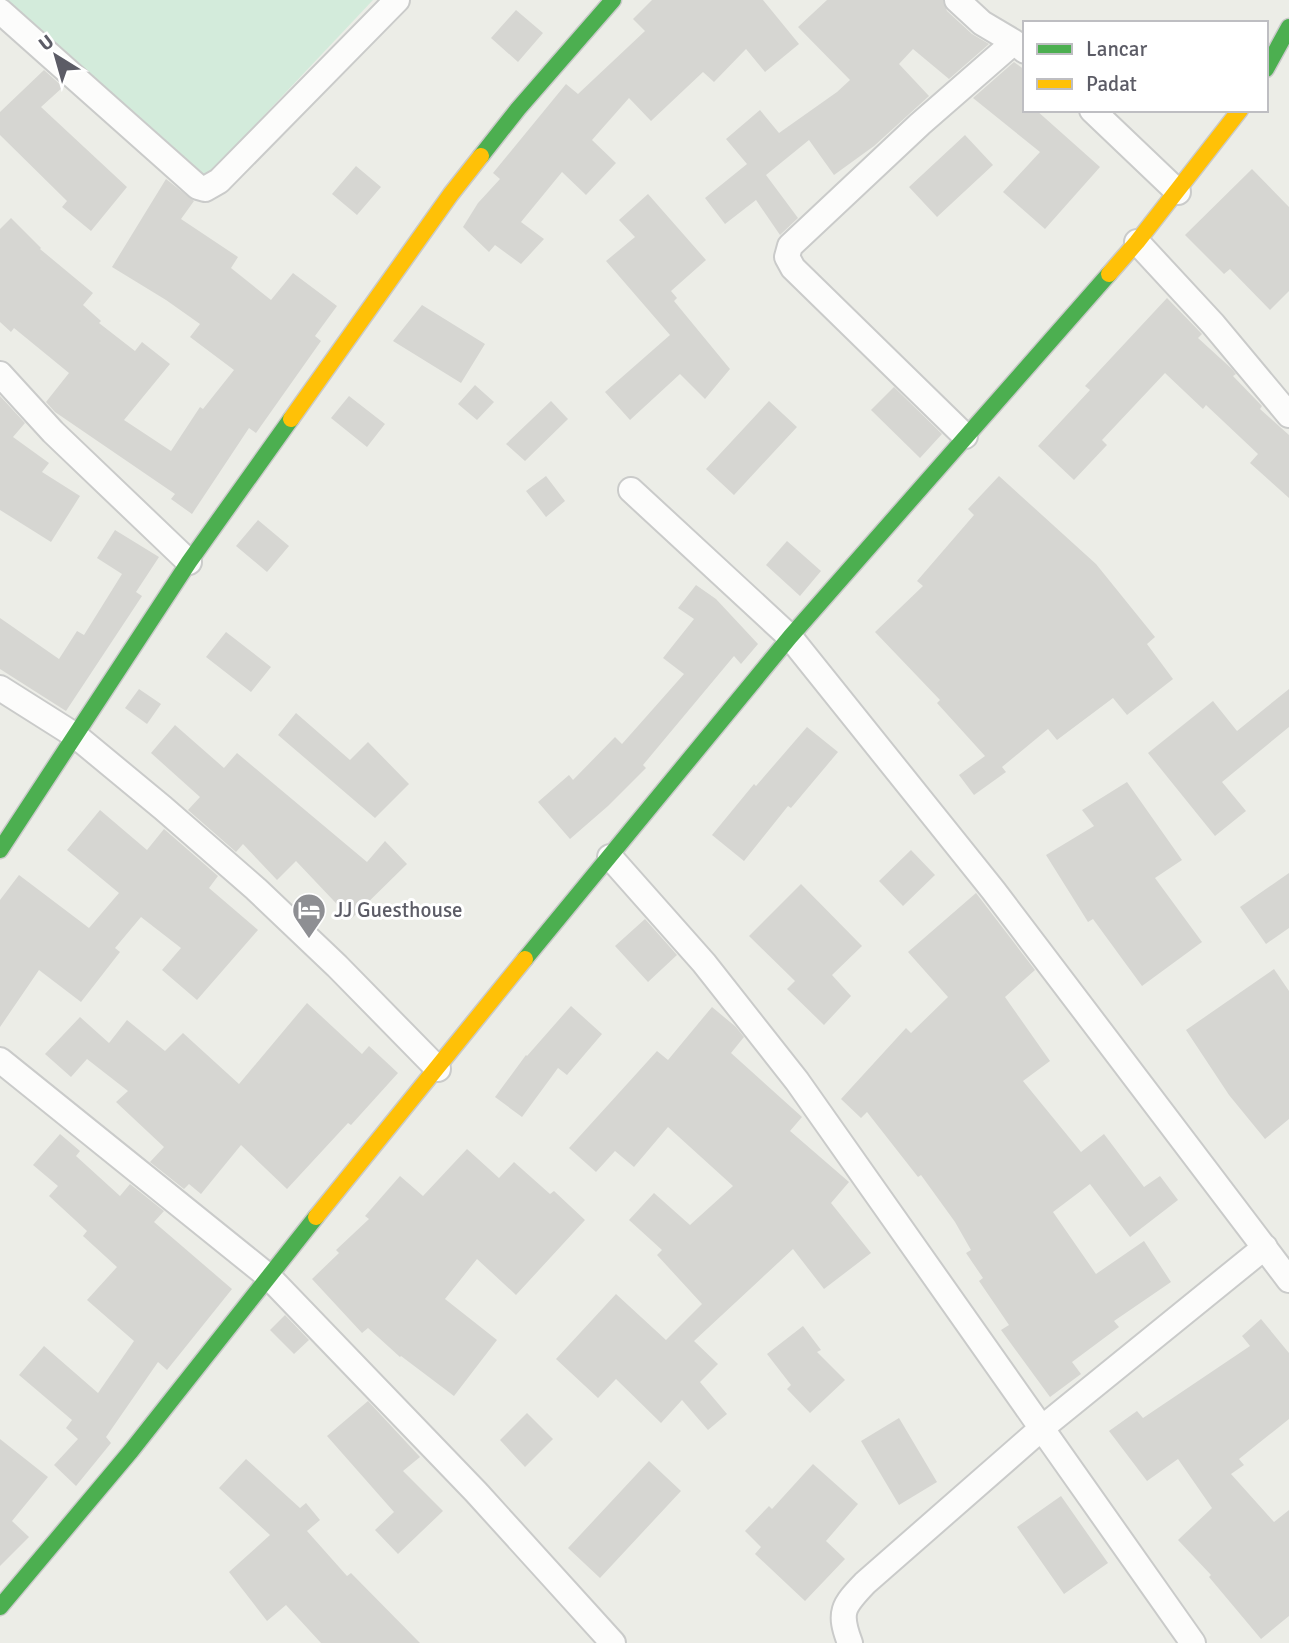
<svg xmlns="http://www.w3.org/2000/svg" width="1289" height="1643" viewBox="0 0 1289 1643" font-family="Signika,sans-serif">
<rect width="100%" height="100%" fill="#ecede7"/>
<path fill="#d3ebdb" d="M4,0H373L205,178Z"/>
<path fill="#d6d6d2" d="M652,0H763L799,44L765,72L746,49L714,82L703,72L651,121L629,98L592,140L616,163L586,195L562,172L521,222L544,239L521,264L495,245L489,252L463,227L478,203L500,179L493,173L566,84L578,94L645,31L633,19Z
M827,0H943L947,11L972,34L989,44L949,79L913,49L899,64L929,96L874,146L834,175L809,140L766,175L798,218L780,235L756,200L725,224L705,198L747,164L726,139L760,110L779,133L837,92L850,80L798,27Z
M516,10L543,33L518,62L491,38Z
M1014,62L1025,70V110H1036L1100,167L1045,229L1003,192L1040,152L973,98Z
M44,70L63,87L41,107L127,187L91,231L62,207L67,201L0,135V112Z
M965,135L993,165L937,217L909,187Z
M356,166L381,187L357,215L332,194Z
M1252,169L1289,207V291L1270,310L1230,269L1224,274L1185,235Z
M166,179L194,201L181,219L238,257L231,268L271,300L293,273L337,306L315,336L321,341L256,433L249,428L192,514L171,499L175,494L55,412L46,402L69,373L14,328L11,332L0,322V229L11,218L41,248L40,249L93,293L83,305L101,321L99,323L135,351L142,342L170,364L124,420L171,451L200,407L203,409L234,370L190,337L200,324L166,300L112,267Z
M648,194L706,260L671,291L677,298L674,301L730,369L705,399L680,374L630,420L605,392L670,335L606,261L635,237L619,220Z
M1167,298L1202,334L1198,338L1232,369L1236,374L1233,376L1262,406L1260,409L1289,435V498L1250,463L1258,454L1206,405L1203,409L1165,373L1102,440L1107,445L1074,480L1038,446L1090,390L1085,386Z
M422,305L485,344L461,383L393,341Z
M475,385L494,402L477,420L458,404Z
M894,387L942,434L920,458L871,410Z
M0,396L25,423L13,437L49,463L42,472L80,496L51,542L0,510Z
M349,396L385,424L367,447L331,418Z
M551,401L568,419L525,461L506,444Z
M769,401L797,427L734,495L706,469Z
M546,476L565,501L546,517L526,491Z
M999,476L1096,564L1155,637L1147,644L1173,679L1127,715L1113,698L1057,740L1048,729L1002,767L1006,772L974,795L959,775L985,756L937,703L940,700L875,632L923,586L917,581L974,515L968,509Z
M258,520L289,546L267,572L236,546Z
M115,530L159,557L136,592L142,596L66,711L0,669V618L59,659L77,631L84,635L122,574L97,558Z
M787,541L821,571L800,596L766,565Z
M696,585L716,599L758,644L741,664L734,656L643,765L646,768L608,806L570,839L538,802L569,775L573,780L615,737L622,744L684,674L663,658L694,619L678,608Z
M226,632L271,667L251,692L206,657Z
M139,689L161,704L147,724L125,708Z
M1289,689V727L1222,782L1246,811L1215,836L1148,753L1213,701L1237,731Z
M296,713L350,760L368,742L409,784L375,818L278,735Z
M175,725L224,768L237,753L367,862L385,841L407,864L351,919L296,861L277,880L243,844L236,852L188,810L200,797L151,753Z
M807,727L838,752L791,808L788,806L744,861L712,835L754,784L756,786Z
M1127,782L1182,860L1155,878L1202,942L1142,986L1093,919L1088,922L1046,855L1094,826L1082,810Z
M100,810L147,850L164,829L218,876L209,888L258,930L197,1000L162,970L181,948L141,917L115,948L120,952L81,1002L39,970L0,1027V900L19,875L89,928L119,893L67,850Z
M911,850L935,875L903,906L879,881Z
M1289,873V928L1266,944L1240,907Z
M801,884L862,946L832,975L851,996L824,1025L787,989L795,981L749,936Z
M976,893L1035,970L1005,997L1050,1061L1023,1081L1081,1152L1104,1134L1144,1187L1160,1176L1178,1200L1130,1237L1090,1184L1053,1212L1096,1274L1144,1241L1171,1282L1114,1321L1119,1327L1072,1362L1081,1374L1050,1397L1001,1330L1009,1325L979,1281L983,1278L966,1253L971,1250L955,1222L921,1175L918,1177L867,1112L861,1118L841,1099L906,1028L911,1033L948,997L908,952Z
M645,919L677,955L648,982L615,946Z
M1274,969L1289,991V1119L1265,1139L1229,1095L1186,1030Z
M307,1003L362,1054L369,1046L398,1073L351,1125L348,1123L287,1189L241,1145L201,1194L189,1184L184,1189L150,1162L164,1147L116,1102L128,1091L87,1059L71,1077L45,1054L80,1017L109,1043L127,1020L165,1051L183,1033L239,1084Z
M571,1006L602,1034L567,1075L558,1068L522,1117L495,1097L526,1055L527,1056Z
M712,1007L736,1027L744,1037L731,1053L802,1117L790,1131L849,1182L831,1203L871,1253L824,1289L793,1249L694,1341L718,1364L700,1382L727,1414L708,1430L682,1400L661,1423L616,1379L598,1398L556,1359L616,1294L666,1340L702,1304L657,1255L662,1250L629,1220L654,1193L690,1225L733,1186L668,1127L634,1167L615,1151L596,1172L569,1148L657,1051L668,1060Z
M60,1134L80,1151L76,1156L120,1196L130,1184L164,1211L154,1222L232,1289L167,1370L158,1362L106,1437L111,1443L76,1486L54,1465L78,1439L66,1428L72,1420L19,1375L44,1346L98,1393L134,1341L87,1300L117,1267L83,1236L87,1231L49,1196L58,1186L33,1165Z
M467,1149L499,1178L514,1162L550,1194L554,1191L585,1220L516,1295L477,1259L445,1299L497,1340L454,1396L401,1356L400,1357L368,1328L362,1333L312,1279L339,1253L336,1250L369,1219L365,1216L400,1176L423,1196Z
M285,1315L309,1340L294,1354L270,1330Z
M1261,1319L1289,1353V1419L1239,1459L1244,1465L1231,1474L1274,1522L1289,1510V1616L1261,1639L1209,1577L1211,1575L1178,1540L1212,1508L1178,1459L1147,1481L1109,1431L1137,1411L1143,1418L1250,1346L1242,1336Z
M803,1326L821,1350L817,1352L845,1380L810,1413L787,1389L791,1385L767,1354Z
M368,1401L420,1457L403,1471L443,1511L398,1554L375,1530L394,1512L327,1436Z
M527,1413L553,1439L525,1467L500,1440Z
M899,1418L937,1482L899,1505L861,1441Z
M0,1439L48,1477L12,1521L29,1537L0,1566Z
M246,1459L300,1508L306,1503L320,1520L307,1531L347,1576L351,1573L420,1643H321L286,1605L267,1621L229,1572L270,1535L219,1488Z
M649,1461L681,1491L600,1578L568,1548Z
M813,1464L858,1504L826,1541L845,1559L805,1601L755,1554L761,1547L745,1531L769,1506L772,1509Z
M1061,1496L1108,1563L1064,1594L1017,1527Z"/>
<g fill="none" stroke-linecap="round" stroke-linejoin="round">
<g stroke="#cacbca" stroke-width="28">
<path id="street" d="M957,0L982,23L1014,42
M0,11L198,187L205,189L219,181L397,0
M1092,110L1178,192
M1137,242L1213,324L1289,415
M0,374L53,432L189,562
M965,436L793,268L787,257L790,246L920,124L1014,42L1025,51
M631,490L790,637L993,890L1289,1280
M0,688L76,736L163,808L256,889L337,966L438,1069
M610,857L704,963L797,1081L1193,1643
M0,1060L268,1276L476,1492L613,1643
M850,1643C838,1612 843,1606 865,1583L1042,1428L1265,1247"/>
</g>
<g stroke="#cacaca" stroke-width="19">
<path id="fast" d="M1266,69L1289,27
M481,156L518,109L613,0
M0,850L189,562L291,419
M525,959L790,637L1109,274
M0,1607L131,1451L316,1217"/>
</g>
<g stroke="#cacaca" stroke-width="19">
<path id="slow" d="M1109,274L1137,242L1240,110
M291,419L451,194L481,156
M316,1217L525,959"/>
</g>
<use href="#street" stroke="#fcfcfb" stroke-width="24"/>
<use href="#fast" stroke="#4caf50" stroke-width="16"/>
<use href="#slow" stroke="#ffc107" stroke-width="16"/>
</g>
<defs>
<g id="hotel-pin" transform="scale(1.75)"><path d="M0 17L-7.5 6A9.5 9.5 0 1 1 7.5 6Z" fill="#8e8f93" stroke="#fff"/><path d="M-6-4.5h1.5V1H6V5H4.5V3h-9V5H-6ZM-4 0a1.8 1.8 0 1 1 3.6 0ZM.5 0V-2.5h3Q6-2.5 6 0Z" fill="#fff"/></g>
</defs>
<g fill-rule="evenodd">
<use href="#hotel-pin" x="309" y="910"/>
</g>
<g text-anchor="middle" stroke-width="6" stroke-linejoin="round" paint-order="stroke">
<g font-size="21" fill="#5c5c66" stroke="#fff" text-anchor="start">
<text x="334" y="917">JJ Guesthouse</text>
</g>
</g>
<rect x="1023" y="21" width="245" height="91" fill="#ffffff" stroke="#bebec2" stroke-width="2"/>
<rect x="1037" y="44" width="35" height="10" fill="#4caf50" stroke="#bebec2" stroke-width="2"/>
<text x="1086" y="56" font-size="21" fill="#5c5c66">Lancar</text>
<rect x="1037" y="79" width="35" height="10" fill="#ffc107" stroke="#bebec2" stroke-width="2"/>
<text x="1086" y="91" font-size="21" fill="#5c5c66">Padat</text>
<g transform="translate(56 56) rotate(323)" stroke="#ffffff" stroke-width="5" paint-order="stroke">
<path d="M0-5L12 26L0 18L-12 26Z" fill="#5c5c66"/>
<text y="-10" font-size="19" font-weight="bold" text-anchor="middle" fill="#5c5c66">U</text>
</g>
</svg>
